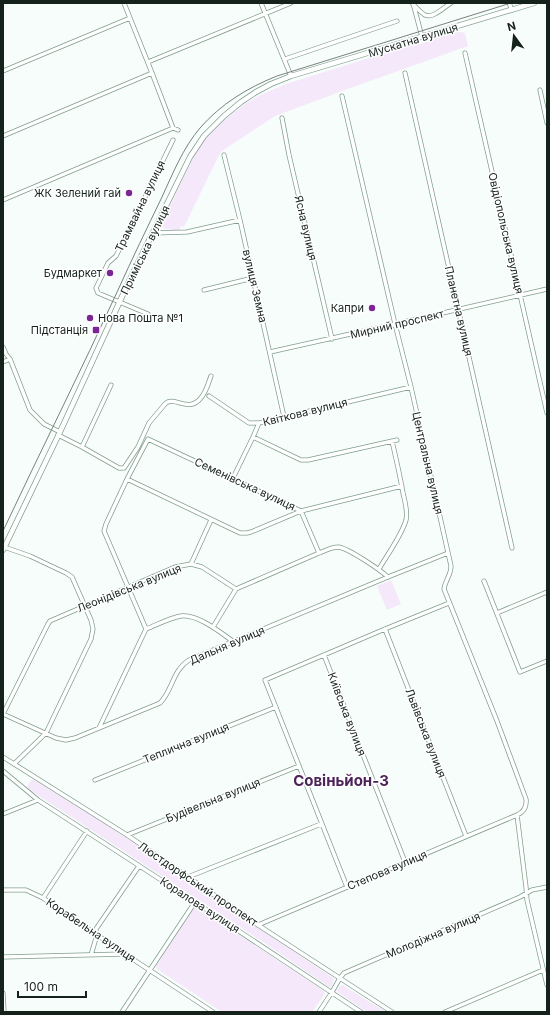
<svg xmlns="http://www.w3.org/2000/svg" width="550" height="1015" viewBox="0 0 550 1015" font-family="Inter,sans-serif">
<rect width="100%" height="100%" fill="#f7fdfa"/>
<path fill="#f5e8fa" d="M462,32L465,33L468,46L342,91L275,116L222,151L219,155L184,227L181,226L179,230C173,230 166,230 161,227L164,219L192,160L198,148L207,137L218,125L243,105L260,95L289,83L388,52L423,43L450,33Z
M391,580L401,604L387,610L377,586Z
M32,779L104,823L238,914L332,977L334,979L332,986L329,987L266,944L30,790L27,787Z
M197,907L324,991L325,994L312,1012H222L157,969L156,966L193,909Z
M341,985L344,986L386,1012H367L339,993L337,990Z"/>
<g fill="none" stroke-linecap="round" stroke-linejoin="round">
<g stroke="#809e8e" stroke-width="5">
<path id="minor" d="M124,3L152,73L173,128L178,130
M261,3L291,76
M412,3C416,7 420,12 425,15C433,19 444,7 451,3
M413,3L422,37
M509,3L512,10
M465,53L547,413
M285,59L397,21
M148,62L291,3
M3,71L130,18
M405,73L512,548
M540,90L547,123
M282,118L289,155L332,339
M3,136L152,73
M224,155L240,220L284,417
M3,200L173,128
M153,233L187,232L240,220
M204,290L253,278
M148,314L98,293L96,288L108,263L116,256L173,140
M3,347L6,354L10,359L30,410L44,424L60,432
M270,352L395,324L547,289
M3,362L10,359
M209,396L249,423H259
M58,435L82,447L119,468H124L138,447L149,423L165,404C174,395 188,413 200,399C206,393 208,384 211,376
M253,437L301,460H308L397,440
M82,447L111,385
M233,478L253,437L259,423L411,387
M127,479L240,533H247L251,532L301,511L402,486
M4,547L30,556L66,573L72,577L91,620L93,629L91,639L46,733L14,764
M191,564L211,520
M379,569C387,555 402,535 406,520C408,511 405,502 403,493C400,476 396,458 392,441
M484,581L520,672L547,661
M497,613L547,592
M213,627L236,589
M146,629C157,625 169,618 181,616C198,614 221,633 234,642
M385,629L466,836
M324,655L405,862
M3,714L56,738L66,740L75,738L160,703C173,690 172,671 189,660L388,577L448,553
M3,714L48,624L50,621L175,567L191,564L202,567L236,589L319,553C325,551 331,547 338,547C348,548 379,569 388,577
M99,728L146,629L104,531L106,524L127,479L148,439L301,511L319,553
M3,757L127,835L258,925L392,1012
M3,771L38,800L195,902L361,1012
M95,780L276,707
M3,814L38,800
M517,815L526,887L527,900L547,985
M127,835L299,766
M188,877L321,824
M347,887L265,680L385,629L449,603
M3,890H26L43,898L125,954L213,1012
M43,898L87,831
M258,925L517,815C524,812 527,807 526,799L497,721L444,589C445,580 451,576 451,566L411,387L395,324L342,96
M91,955L96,938V929L139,866
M3,957L124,954
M3,993L4,1012
M122,1012L195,902
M319,1012L332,992L340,978L344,973L520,897L532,890L547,887
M445,1012L543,970"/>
</g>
<g stroke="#809e8e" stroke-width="6">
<path id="tertiary" d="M3,550L60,432L131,277L190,157L204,136L224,116L241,102L256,92L271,84L291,76L534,3"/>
</g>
<use href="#minor" stroke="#fff" stroke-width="3.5"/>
<use href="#tertiary" stroke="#fff" stroke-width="4.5"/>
<path stroke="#79827e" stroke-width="1" d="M3,531C41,450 81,371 118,290C132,259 147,228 162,197C173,173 183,148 200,128C221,104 247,88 277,76L511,3"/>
</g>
<g fill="#7c2695" stroke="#fff" stroke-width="1.5">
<circle cx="129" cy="193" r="4"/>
<circle cx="110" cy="273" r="4"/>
<circle cx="372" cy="308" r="4"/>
<circle cx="90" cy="318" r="4"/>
<rect x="92" y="326" width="8" height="8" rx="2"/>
</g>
<g text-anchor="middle" stroke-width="3" stroke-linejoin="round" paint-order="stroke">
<g font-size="11" fill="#15211b" stroke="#fff">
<text transform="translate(413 40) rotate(-17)" y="4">Мускатна вулиця</text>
<text transform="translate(140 206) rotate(-64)" y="4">Трамвайна вулиця</text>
<text transform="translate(306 228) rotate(77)" y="4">Ясна вулиця</text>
<text transform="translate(506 233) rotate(77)" y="4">Овідіопольська вулиця</text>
<text transform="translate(145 250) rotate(-64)" y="4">Приміська вулиця</text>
<text transform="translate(255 286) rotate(77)" y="4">вулиця Земна</text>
<text transform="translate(459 311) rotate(77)" y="4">Планетна вулиця</text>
<text transform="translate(397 324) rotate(-13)" y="4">Мирний проспект</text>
<text transform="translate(305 412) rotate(-14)" y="4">Квіткова вулиця</text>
<text transform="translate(428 463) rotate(77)" y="4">Центральна вулиця</text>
<text transform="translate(245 484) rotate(25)" y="4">Семенівська вулиця</text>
<text transform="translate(129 588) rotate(-22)" y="4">Леонідівська вулиця</text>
<text transform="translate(227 645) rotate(-23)" y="4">Дальня вулиця</text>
<text transform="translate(347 714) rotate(69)" y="4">Київська вулиця</text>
<text transform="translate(426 733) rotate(69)" y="4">Львівська вулиця</text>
<text transform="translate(186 743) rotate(-22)" y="4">Теплична вулиця</text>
<text transform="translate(213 800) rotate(-22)" y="4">Будівельна вулиця</text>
<text transform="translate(387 870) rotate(-23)" y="4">Степова вулиця</text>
<text transform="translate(198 884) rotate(34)" y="4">Люстдорфський проспект</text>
<text transform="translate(200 905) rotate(33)" y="4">Коралова вулиця</text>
<text transform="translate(91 930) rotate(34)" y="4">Корабельна вулиця</text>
<text transform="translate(433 935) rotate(-23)" y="4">Молодіжна вулиця</text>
</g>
<g font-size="11" fill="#15211b" stroke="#fff" text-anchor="end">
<text x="121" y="197">ЖК Зелений гай</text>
<text x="102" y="277">Будмаркет</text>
<text x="364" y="312">Капри</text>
<text x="98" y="322" text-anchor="start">Нова Пошта №1</text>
<text x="88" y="334">Підстанція</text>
</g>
<g font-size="15" font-weight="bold" fill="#4d245a" stroke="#fff">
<text x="341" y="786">Совіньйон-3</text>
</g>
</g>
<rect width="550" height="1015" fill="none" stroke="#15211b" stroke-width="8"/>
<g transform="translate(514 36) rotate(345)" stroke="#ffffff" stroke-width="3" paint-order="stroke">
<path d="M0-3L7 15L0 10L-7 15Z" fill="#15211b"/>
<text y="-6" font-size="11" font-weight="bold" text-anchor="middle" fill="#15211b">N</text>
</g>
<path d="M18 991v6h68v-6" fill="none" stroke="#15211b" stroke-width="2"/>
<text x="24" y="991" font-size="12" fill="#15211b" stroke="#ffffff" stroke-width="3" paint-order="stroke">100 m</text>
</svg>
